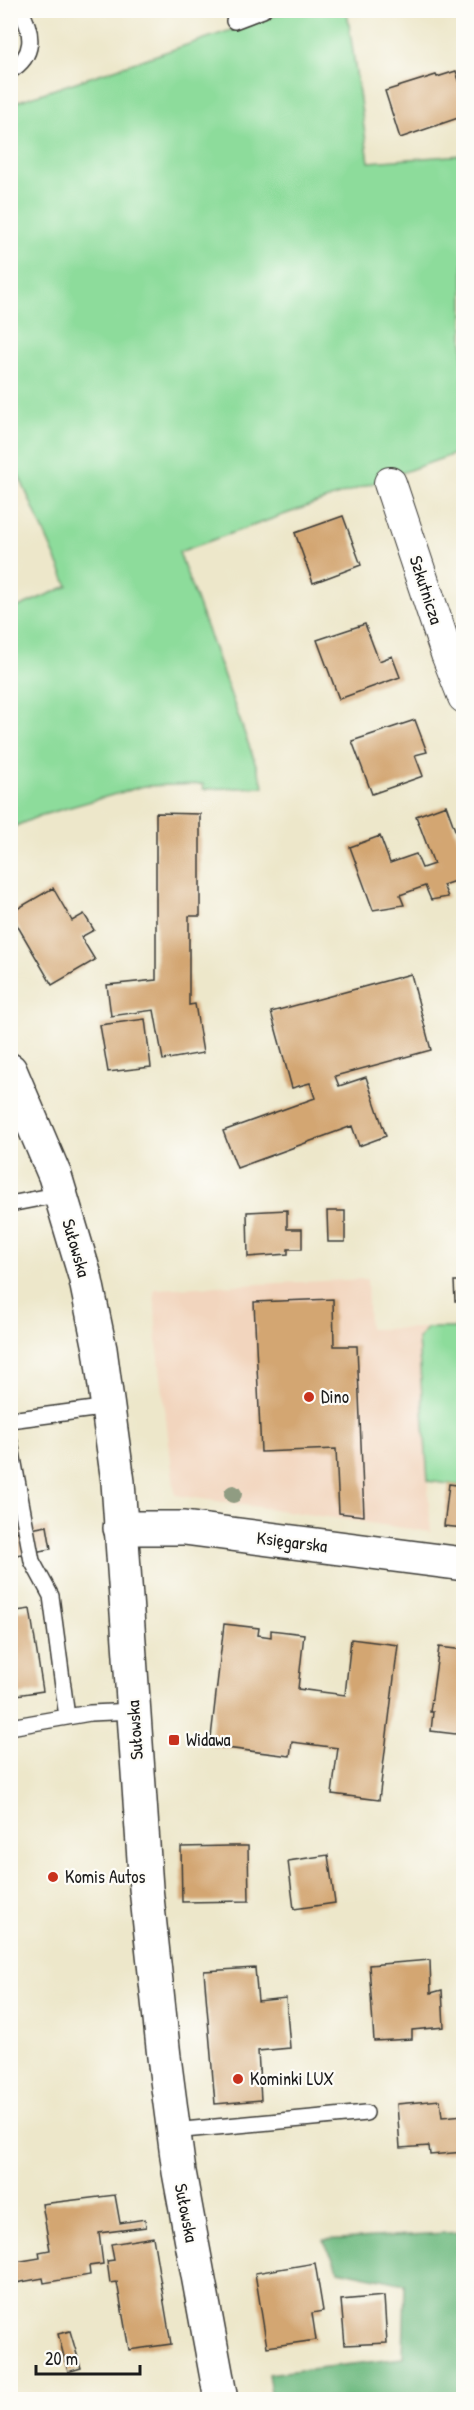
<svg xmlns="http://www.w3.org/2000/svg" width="474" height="2410" viewBox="0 0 474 2410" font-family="'Patrick Hand',sans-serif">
<rect width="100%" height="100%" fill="#fdfcf7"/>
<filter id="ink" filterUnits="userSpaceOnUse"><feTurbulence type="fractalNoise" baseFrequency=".0167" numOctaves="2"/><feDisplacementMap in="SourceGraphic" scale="12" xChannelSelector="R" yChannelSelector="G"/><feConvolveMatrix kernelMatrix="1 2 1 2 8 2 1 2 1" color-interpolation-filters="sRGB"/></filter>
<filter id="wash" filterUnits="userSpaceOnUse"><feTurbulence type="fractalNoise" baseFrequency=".008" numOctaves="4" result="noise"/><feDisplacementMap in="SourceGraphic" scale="24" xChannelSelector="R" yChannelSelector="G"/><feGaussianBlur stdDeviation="1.35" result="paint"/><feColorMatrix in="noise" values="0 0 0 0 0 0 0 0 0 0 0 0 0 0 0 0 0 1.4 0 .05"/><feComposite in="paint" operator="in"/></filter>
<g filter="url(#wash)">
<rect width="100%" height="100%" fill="#ede7ca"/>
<path fill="#f2d5be" d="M367,1279L369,1329L427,1328L418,1339L431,1532L175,1495L157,1342L154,1289Z"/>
<path fill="#8ddc9b" stroke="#547c5c" stroke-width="1.5" d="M288,11H347L369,162L463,155V451L179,552L264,787L203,789V784L144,786L39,816L11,828V610L68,586L15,467L11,468L10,104Z
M427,1328H463V1486L428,1481L418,1339Z"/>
<path fill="#72bc83" stroke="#476c50" stroke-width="1.5" d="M463,2232V2399H272L268,2374L403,2358L405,2284L339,2270L323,2240Z"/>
<g id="blocks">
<path fill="#d3a672" d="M456,71L464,96V116L400,138L385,91L436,75L437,77Z
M343,516L361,565L313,583L295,533Z
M365,624L379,661L392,656L400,677L339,699L317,640Z
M415,720L427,752L415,755L423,776L372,794L352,741Z
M446,805L464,855V878L443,885L448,897L431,900L425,886L400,895L404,905L373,910L350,847L380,836L390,863L416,854L422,868L434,864L416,816Z
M156,813L200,814V916H189V1005L195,1004L203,1053L163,1060L154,1010L111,1016L107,985L156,980Z
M53,888L72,921L84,914L94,930L81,937L95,960L52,985L10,913Z
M411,974L431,1050L335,1076L339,1086L366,1077L386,1136L359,1146L352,1126L237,1168L223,1131L315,1098L310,1083L292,1088L271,1012Z
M145,1019L151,1067L108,1072L100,1025Z
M287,1210V1229H302V1249H288V1254L248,1257L247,1212Z
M327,1211H345V1242H328Z
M454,1281H464V1301H455Z
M333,1299L334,1346H357L364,1516L339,1513L336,1449L261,1452L254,1302Z
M449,1484L464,1486V1528L444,1526Z
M47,1526L51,1549L10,1556V1533Z
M30,1609L43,1691L10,1696V1612Z
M224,1624L259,1628L258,1635L271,1637V1630L304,1634L298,1689L345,1695L351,1639L398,1645L379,1800L332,1794L338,1748L292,1742L290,1756L210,1746Z
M439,1647L464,1650V1735L431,1731L433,1712H430Z
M230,1846H248L249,1901L182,1902L181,1847Z
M328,1855L335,1903L294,1909L288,1861Z
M430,1960L431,1993L442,1990L444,2027L412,2030V2039L374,2041L369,1965Z
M255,1968L258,2001L286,1998L290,2048L258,2051L261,2100L215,2104L204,1971Z
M440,2100L442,2117L464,2115V2152L430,2155L429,2146L400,2148L397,2104Z
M115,2195L120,2223L145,2219L146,2227L99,2233L103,2264L89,2266L90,2275L44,2283L43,2278L10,2284V2263L40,2258L39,2252L50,2250L42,2204Z
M153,2237L171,2344L129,2350L117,2282L110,2283L107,2261L114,2260L111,2244Z
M315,2263L323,2311L312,2313L316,2340L267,2347L255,2273Z
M384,2296L387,2343L345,2345L341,2300Z
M70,2331L81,2368L68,2372L58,2334Z"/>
</g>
</g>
<g filter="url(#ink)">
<use href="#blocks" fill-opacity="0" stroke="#3b3a36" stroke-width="1.5"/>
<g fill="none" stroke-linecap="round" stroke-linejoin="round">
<g stroke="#3b3a36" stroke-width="18">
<path id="service" d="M234,21L263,10
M10,71C35,56 34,33 20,10
M10,1204L61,1194
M10,1420L109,1407
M10,1442L32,1561L51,1596L67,1717
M10,1727L90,1713L134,1711
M173,2131L366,2113"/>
</g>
<g stroke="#3b3a36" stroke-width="34">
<path id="minor" d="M390,483L447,654L464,697"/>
</g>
<g stroke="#3b3a36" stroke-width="36">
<path id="tertiary" d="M120,1528H184L464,1564"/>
</g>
<g stroke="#3b3a36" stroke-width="36">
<path id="secondary" d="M10,1070L55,1176L85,1276L100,1349L118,1482L146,1888L164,2057L179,2172L221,2400"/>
</g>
<use href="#service" stroke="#fff" stroke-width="15"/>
<use href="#minor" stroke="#fff" stroke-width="32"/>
<use href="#tertiary" stroke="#fff" stroke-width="33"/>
<use href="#secondary" stroke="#fff" stroke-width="33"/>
</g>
<circle fill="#909c82" cx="233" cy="1494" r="9"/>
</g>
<g fill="#c8321e" stroke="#fdfcf7" stroke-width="2">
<circle cx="309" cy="1397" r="6"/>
<rect x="168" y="1734" width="12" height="12" rx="3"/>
<circle cx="53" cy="1877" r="6"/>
<circle cx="238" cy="2079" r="6"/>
</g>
<g text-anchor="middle" stroke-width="4.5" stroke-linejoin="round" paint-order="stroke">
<g font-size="18" fill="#1c1c1c" stroke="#fdfcf7">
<text transform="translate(426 590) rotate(72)" y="6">Szkutnicza</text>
<text transform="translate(76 1248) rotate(74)" y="6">Sułowska</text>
<text transform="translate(292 1542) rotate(7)" y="6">Księgarska</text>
<text transform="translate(135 1730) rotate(-94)" y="6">Sułowska</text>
<text transform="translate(186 2213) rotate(79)" y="6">Sułowska</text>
</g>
<g font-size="18" fill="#1c1c1c" stroke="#fdfcf7" text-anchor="start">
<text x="321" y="1403">Dino</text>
<text x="186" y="1746">Widawa</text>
<text x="65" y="1883">Komis Autos</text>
<text x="250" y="2085">Kominki LUX</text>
</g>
</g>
<rect width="474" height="2410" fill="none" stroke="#fdfcf7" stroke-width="36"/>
<path d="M36 2365v9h104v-9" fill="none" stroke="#1c1c1c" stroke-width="3"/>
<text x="45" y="2365" font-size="18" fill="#1c1c1c" stroke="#fdfcf7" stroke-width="4.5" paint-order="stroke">20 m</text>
</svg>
